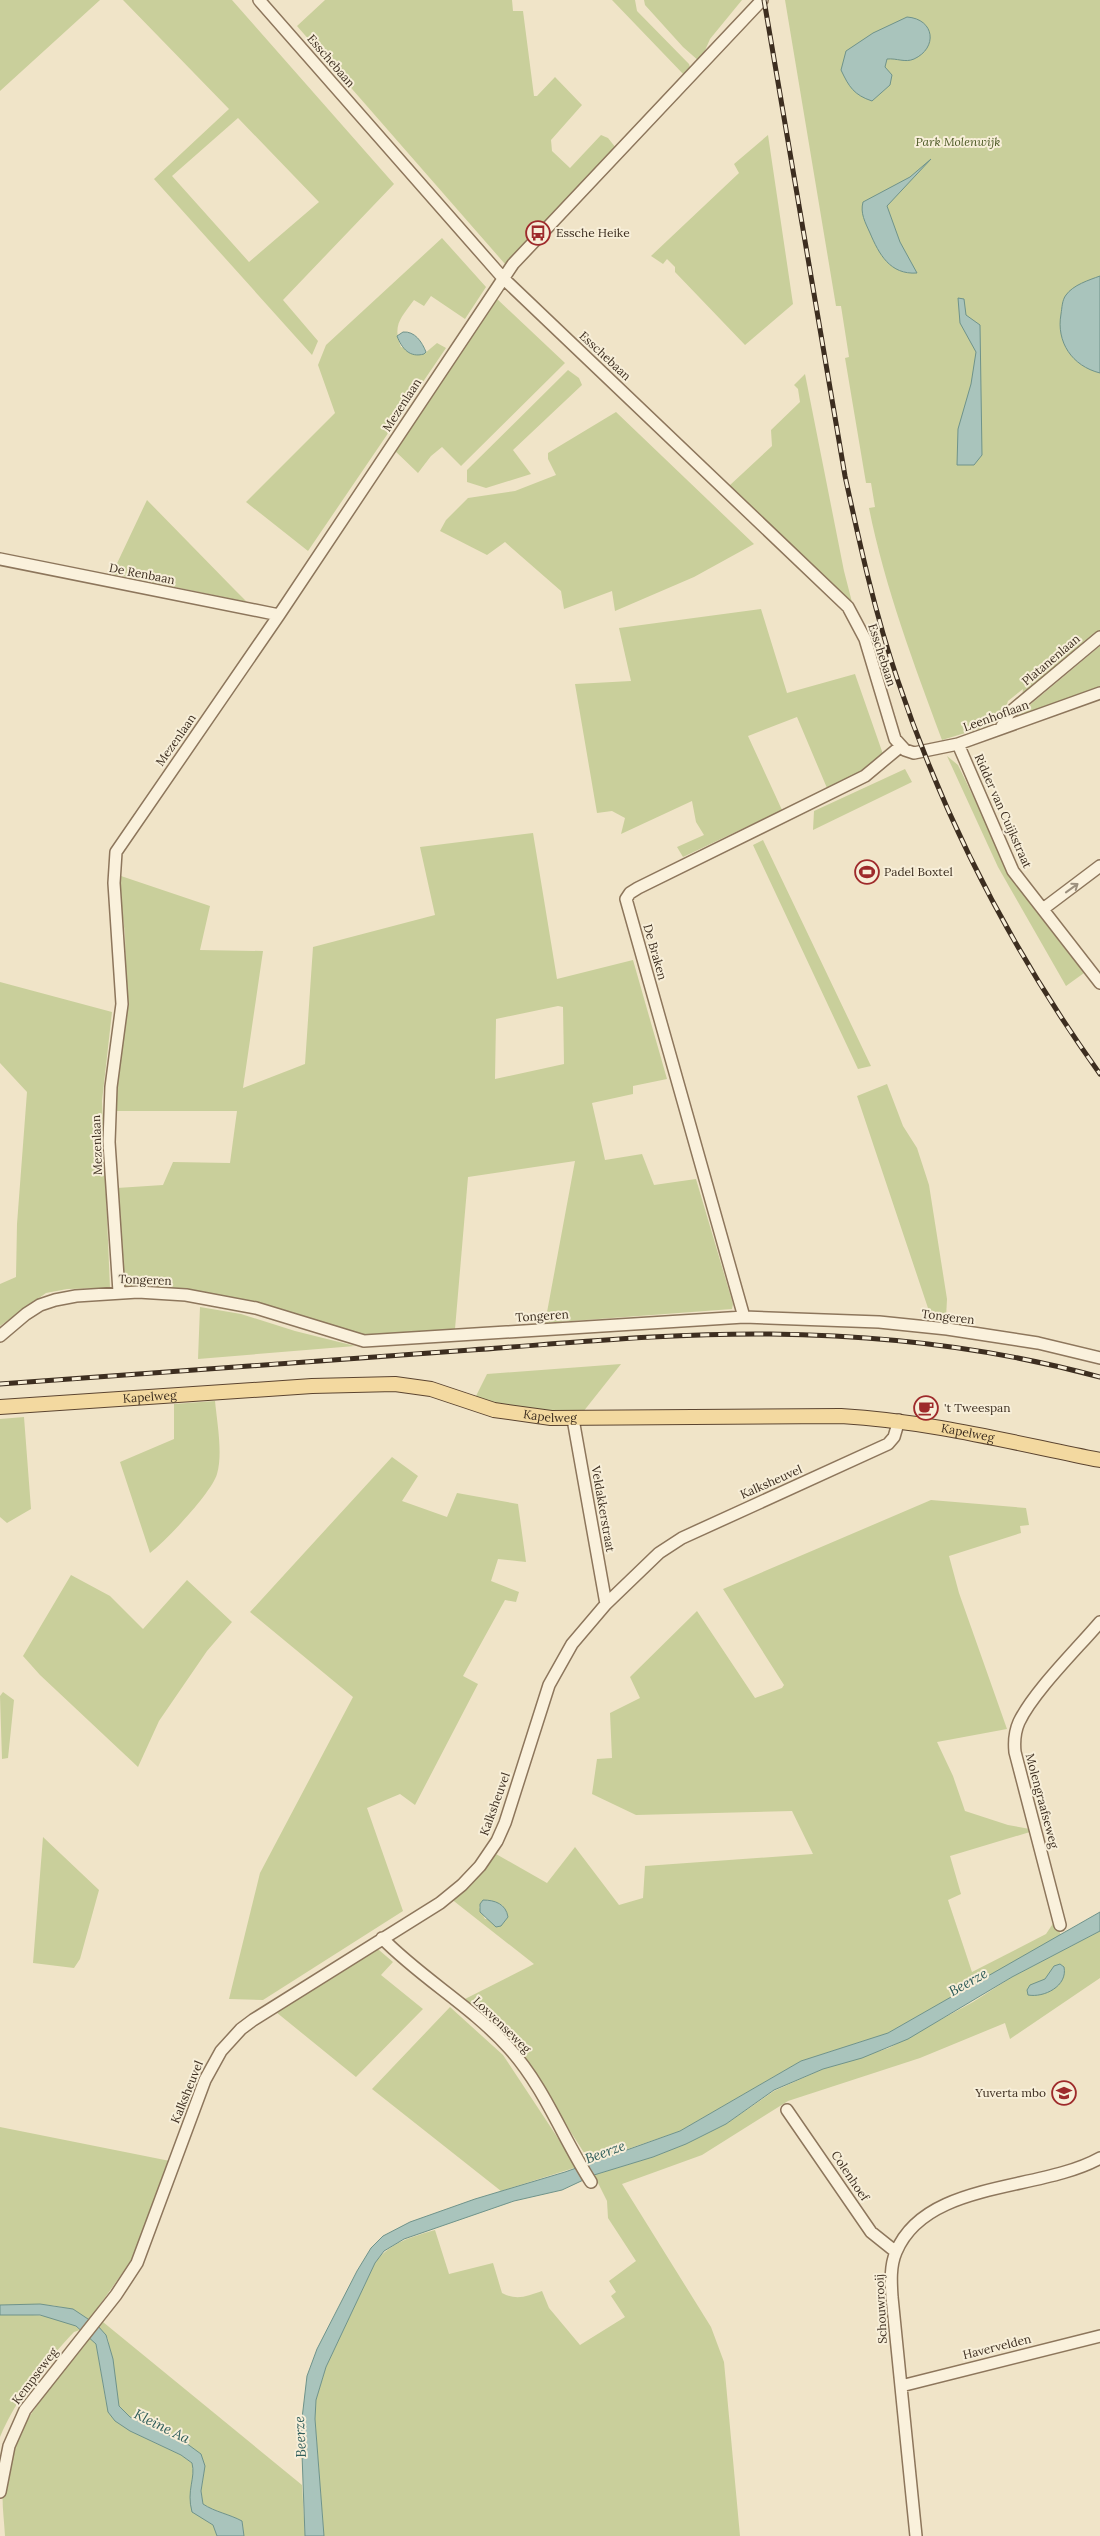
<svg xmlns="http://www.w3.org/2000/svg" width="1100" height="2536" viewBox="0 0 1100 2536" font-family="Lora,serif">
<rect width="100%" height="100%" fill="#f0e4c8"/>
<path fill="#c9cf9b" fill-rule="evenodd" d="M0,0H100L0,91Z
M123,0H232L394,184L283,300L318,341L312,355L154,179L229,109ZM238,118L319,202L249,262L172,176Z
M325,0H512L513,11H523L534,96H537L555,77L582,105L551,140L552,151L570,168L601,135L608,138L616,148L505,264L297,26Z
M612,0H635L637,11L689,64L691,71L686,77Z
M644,0H742L710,39L700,62L683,47L645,5Z
M785,0H1100V634L1022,697L1023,689L1008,701L1005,710L985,727L942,740C914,664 885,588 869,508L875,507L871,483H866L845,358L849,357L841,306H836Z
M768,135L793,304L745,345L675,272V267L667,259L663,264L651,256L739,173L734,164Z
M442,238L486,287L465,319L431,296L424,306L414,300C401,318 392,325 401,347L424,354L437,343L446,348L308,551L246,502L335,413L318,365L326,345Z
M495,297L565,363L461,466L442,447L431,456L418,473L393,449Z
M568,370L579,378L582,385L513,450L531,474L486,488L467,482V470Z
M805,374L844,571L854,610L729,486L772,446L771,430L800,402L798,389L794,385Z
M616,412L754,544L694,577L615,611L612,591L564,609L561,591L505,542L487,555L440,531L446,520L468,498L515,491L556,475L548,459V453Z
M147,500L233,588L247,602L112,574Z
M761,609L787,693L855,674L884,757L881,762L827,788L797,717L748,736L782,810L683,857L677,847L704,835L696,822L692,801L621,834L625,818L612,811L597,813L575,684L631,681L619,628Z
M1100,646V690L1013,719Z
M947,756L958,765L1010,873L1034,909L1084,973L1066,986L998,867Z
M905,769L912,782L813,830L814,811Z
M533,833L557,979L633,960L667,1079L633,1086V1094L592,1103L605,1160L642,1154L654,1185L696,1179L733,1304L732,1309L545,1323L575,1161L468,1177L455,1329L355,1336L220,1295L171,1289L125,1287L123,1282L117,1188L163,1185L173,1162L230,1163L237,1111H113L126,981L125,935L118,875L210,906L200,950L263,951L243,1088L305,1064L313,947L435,915L420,847ZM558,1006L563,1007L564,1064L495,1079L496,1019Z
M763,840L871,1066L858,1069L753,845Z
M0,982L112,1012L102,1101L110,1288L67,1289L46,1293L0,1326V1284L16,1277L17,1224L27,1092L0,1063Z
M887,1084L903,1126L917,1148L929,1185L947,1299L946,1318L931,1317L857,1096Z
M200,1307L241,1314L295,1331L355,1346L198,1359Z
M621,1364L583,1412H544L474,1400L487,1374Z
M215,1401C217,1422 223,1454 217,1474C212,1492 166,1541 150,1553L120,1462L174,1439V1404Z
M24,1417L31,1509L7,1523L0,1517V1419Z
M392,1457L418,1476L402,1501L447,1517L457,1493L518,1504L526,1562L498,1559L491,1581L519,1592L516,1602L505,1600L463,1676L478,1684L415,1805L400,1794L367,1808L403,1911L263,2000L229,1999L260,1873L353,1697L250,1612Z
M931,1500L1026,1508L1029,1525L1020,1526L1021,1533L949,1556L959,1593L1007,1729L937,1742L953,1776L965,1811L1008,1825L1030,1829V1832L950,1856L961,1894L948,1900L972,1972L1046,1934L1056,1919L1061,1936L888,2033L801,2061L680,2131L590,2162L516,2047L463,2000L534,1964L450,1898L488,1865L496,1854L547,1883L575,1847L619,1905L643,1898L645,1866L813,1854L792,1811L636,1815L592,1794L597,1759L612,1758L610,1713L640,1698L630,1677L697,1611L755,1698L782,1688L784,1685L723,1589ZM489,1900L502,1905L508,1917L485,1919L479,1907Z
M71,1575L110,1596L143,1629L187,1580L232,1622L207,1651L159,1721L138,1767L40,1675L23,1656Z
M3,1692L14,1700L8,1758L2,1759L0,1696Z
M43,1837L99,1890L80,1959L74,1968L33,1963Z
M1100,1931V1978L1010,2039L1005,2023L920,2058L788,2101L702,2155L622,2184L711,2327L724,2362L740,2536H324L315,2419L316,2400L326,2367L375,2263C390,2242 412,2237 435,2230L449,2274L493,2263L502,2293C517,2301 527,2296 542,2291L549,2308L580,2345L625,2317L611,2296L616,2292L609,2281L636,2261L608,2218L607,2201L594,2175L653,2157L686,2144L726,2124L774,2091L823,2069L889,2048L973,2002L1012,1977Z
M373,1949L379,1950L393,1962L381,1975L423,2009L356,2077L276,2012Z
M450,2007L503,2055L577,2167L501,2191L372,2089Z
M0,2127L170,2161L133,2258L89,2320C55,2296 36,2310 0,2305Z
M0,2315C22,2315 64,2312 80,2330L74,2332C45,2363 17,2397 0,2437Z
M103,2322L302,2485L305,2536H244L242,2521C229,2514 215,2512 203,2504L201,2491L204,2473L186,2443L130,2417L119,2406L108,2339L97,2325Z
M89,2337L96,2344L106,2402L130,2431L181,2455L192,2463C196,2479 186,2490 192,2511L213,2525L217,2536H5C4,2516 0,2494 5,2474C16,2423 53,2385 85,2345Z"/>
<path fill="#a9c4bc" stroke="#6f938a" d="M907,17C935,19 938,48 914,59C905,63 897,58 887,59L885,67L892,75L890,85L872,101C854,95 849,87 841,70L846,51L873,33Z
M931,159L887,206L900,242L917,273C890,275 879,254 870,233C865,222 860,213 863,202L910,177Z
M1100,276V373C1072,366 1056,342 1061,314C1062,308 1062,300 1066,295C1073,285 1089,280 1100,276Z
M958,298L964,299L966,315L980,325L982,455L974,465H957L958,429L971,384L976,352L960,323Z
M403,332C415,331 422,342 426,352L424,354C410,358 402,349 397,336Z
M483,1900C495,1900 506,1904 508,1917L501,1926L496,1927L480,1912V1904Z
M1100,1912V1931L1012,1977L908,2039L862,2058L823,2069L774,2090L726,2124L686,2144L653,2157L594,2175L562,2190L514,2201L404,2239L384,2251L375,2263L326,2367L316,2400L315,2419L324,2536H305L301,2427L307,2376L317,2349L357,2271L371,2248L383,2236L410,2222L475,2199L565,2172L680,2131L801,2061L888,2033Z
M1060,1964L1064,1967C1068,1986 1044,1998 1028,1995L1027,1990L1030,1985L1045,1979L1054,1966Z
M40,2304L73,2309L97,2325L106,2335L113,2359L119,2406L130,2417L186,2443L201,2454L205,2466L201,2491L203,2504C215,2512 229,2514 242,2521L244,2536H217L213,2525L192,2512C186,2490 196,2478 192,2463L181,2455L130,2431L115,2421L108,2412L96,2344L76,2326L40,2315H0V2305Z"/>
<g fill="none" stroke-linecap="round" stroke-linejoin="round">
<g stroke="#8d765c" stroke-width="14">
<path id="minor" d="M259,0L503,278L848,607L865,639L895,739L905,750L914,753L958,744L1100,693
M0,559L279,615
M1001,728L1009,713L1100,637
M958,744L1013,871L1100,983
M1043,909L1100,866
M119,1292L109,1142L111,1087L122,1004L114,883L116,852L279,615L513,264L762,0
M744,1317L626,899L630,893L638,888L865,776L901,746
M0,1336L26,1314L40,1305L55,1300L76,1296L138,1292L186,1295L256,1308L364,1341L744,1317L879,1322L947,1329L1038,1343L1100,1358
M573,1419L606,1604
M1060,1925L1015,1752C1014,1742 1015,1731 1019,1722C1034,1691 1077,1649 1100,1622
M382,1938C421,1978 471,2006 509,2048C545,2088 562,2137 591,2182
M787,2110L871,2232L896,2252
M901,2386L1100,2336
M0,2492L9,2446L25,2410L116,2295L137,2263L205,2080L221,2051L241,2029L253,2020L440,1903L462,1885L480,1866L497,1841L505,1823L549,1685L572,1644L606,1604L659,1553L682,1538L888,1444L894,1437L899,1420
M916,2536L892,2297C891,2282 890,2266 896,2252C926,2180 1039,2192 1100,2158"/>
</g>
<g stroke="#5b4430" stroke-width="16">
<g id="major">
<path id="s1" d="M0,1407L312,1386L395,1384L431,1389L494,1410L551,1418L841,1416C929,1421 1014,1443 1100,1460"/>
</g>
</g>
<use href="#minor" stroke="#faf1dc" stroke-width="11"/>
<use href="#major" stroke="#f3d9a0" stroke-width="14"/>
<g stroke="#3d2e20" stroke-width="5">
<path id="rail" d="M764,0L845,476C860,545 875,614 898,681C945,822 1014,954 1100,1074
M0,1384C157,1373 314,1361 471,1350C570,1343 671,1333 770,1334C881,1335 993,1348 1100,1377"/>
</g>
<use href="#rail" stroke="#f7eed8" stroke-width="3" stroke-dasharray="9" stroke-linecap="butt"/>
</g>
<defs><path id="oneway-shaft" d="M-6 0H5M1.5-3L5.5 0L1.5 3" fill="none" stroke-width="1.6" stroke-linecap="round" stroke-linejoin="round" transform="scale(1.25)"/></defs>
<use stroke="#9c907e" href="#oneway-shaft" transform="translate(1072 888) rotate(-36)"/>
<defs>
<g id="bus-ring" transform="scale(1.25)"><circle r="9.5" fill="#f7eed8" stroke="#9e2a2b" stroke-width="1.5"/><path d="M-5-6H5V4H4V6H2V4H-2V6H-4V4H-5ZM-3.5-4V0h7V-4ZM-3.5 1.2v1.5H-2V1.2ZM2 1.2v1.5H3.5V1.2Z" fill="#9e2a2b"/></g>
<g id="stadium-ring" transform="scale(1.25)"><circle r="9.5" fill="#f7eed8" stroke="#9e2a2b" stroke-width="1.5"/><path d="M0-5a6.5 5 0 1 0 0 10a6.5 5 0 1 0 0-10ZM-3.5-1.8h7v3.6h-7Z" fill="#9e2a2b"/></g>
<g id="cafe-ring" transform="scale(1.25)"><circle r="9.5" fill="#f7eed8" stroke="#9e2a2b" stroke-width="1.5"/><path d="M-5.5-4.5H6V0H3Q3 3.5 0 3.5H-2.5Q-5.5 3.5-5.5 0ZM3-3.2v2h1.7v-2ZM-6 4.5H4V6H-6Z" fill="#9e2a2b"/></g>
<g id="university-ring" transform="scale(1.25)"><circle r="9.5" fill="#f7eed8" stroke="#9e2a2b" stroke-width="1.5"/><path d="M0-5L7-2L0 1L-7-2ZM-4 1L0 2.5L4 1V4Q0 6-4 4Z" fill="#9e2a2b"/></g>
</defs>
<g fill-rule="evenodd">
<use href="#bus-ring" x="538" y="233"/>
<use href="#stadium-ring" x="867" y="872"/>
<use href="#cafe-ring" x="926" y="1408"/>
<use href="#university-ring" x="1064" y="2093"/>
</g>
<g text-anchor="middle" stroke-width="4" stroke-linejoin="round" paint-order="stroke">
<g font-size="12" fill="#3d2e20" stroke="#f7eed8">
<text transform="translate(331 61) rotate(49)" y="4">Esschebaan</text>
<text transform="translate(605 356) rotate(43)" y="4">Esschebaan</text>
<text transform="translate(402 405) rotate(-57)" y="4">Mezenlaan</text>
<text transform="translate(142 574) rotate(11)" y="4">De Renbaan</text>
<text transform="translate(882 655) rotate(72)" y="4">Esschebaan</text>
<text transform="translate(1051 660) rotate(-40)" y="4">Platanenlaan</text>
<text transform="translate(996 716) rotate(-20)" y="4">Leenhoflaan</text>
<text transform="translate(176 740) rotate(-55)" y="4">Mezenlaan</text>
<text transform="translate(1003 811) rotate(66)" y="4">Ridder van Cuijkstraat</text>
<text transform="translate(655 952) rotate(74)" y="4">De Braken</text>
<text transform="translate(97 1145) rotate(-92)" y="4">Mezenlaan</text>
<text transform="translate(145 1280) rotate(2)" y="4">Tongeren</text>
<text transform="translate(542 1316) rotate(-4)" y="4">Tongeren</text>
<text transform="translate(948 1317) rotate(7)" y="4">Tongeren</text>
<text dy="4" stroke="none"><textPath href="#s1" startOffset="150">Kapelweg</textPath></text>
<text dy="4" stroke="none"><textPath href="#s1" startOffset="555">Kapelweg</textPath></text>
<text dy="4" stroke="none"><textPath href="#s1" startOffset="974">Kapelweg</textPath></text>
<text transform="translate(771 1482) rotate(-24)" y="4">Kalksheuvel</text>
<text transform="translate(603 1509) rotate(80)" y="4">Veldakkerstraat</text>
<text transform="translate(1042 1801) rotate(75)" y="4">Molengraafseweg</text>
<text transform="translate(495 1804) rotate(-70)" y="4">Kalksheuvel</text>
<text transform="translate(502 2025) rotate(44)" y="4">Loxvenseweg</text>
<text transform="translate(187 2092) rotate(-68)" y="4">Kalksheuvel</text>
<text transform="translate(850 2176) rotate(56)" y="4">Colenhoef</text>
<text transform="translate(881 2309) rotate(-93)" y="4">Schouwrooij</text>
<text transform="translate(997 2347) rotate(-14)" y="4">Havervelden</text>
<text transform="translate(35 2376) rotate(-53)" y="4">Kempseweg</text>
</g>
<g font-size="12" font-style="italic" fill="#4d5a26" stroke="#f7eed8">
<text x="958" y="146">Park Molenwijk</text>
</g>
<g font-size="12" fill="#3d2e20" stroke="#f7eed8" text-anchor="start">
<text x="556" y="237">Essche Heike</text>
<text x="884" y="876">Padel Boxtel</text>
<text x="944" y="1412">'t Tweespan</text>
<text x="1046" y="2097" text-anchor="end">Yuverta mbo</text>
</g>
<g font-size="14" font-style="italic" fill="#2f5d5a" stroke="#f7eed8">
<text transform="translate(968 1982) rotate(-29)" y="5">Beerze</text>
<text transform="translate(605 2152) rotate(-20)" y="5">Beerze</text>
<text transform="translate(162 2426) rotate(26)" y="5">Kleine Aa</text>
<text transform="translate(300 2437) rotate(-93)" y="5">Beerze</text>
</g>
</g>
</svg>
